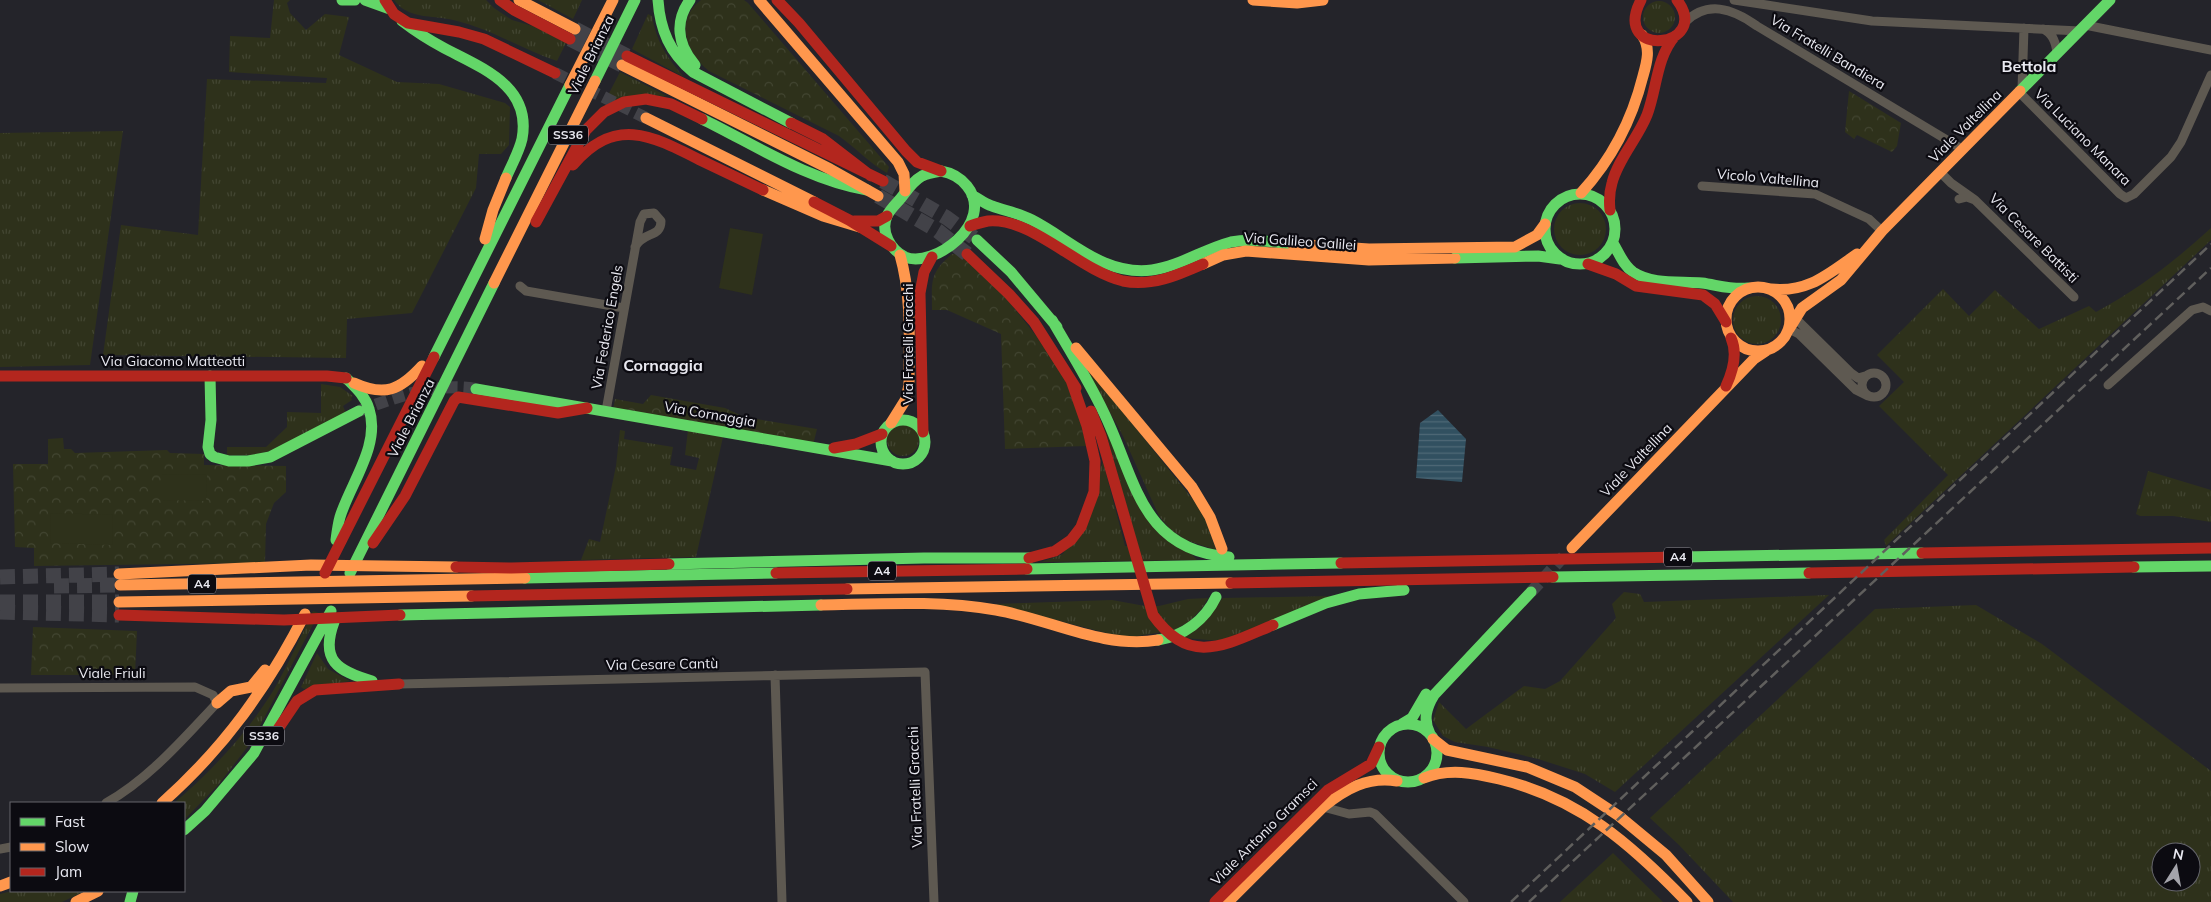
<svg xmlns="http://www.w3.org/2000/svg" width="2211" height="902" viewBox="0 0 2211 902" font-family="Mulish,sans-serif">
<defs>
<pattern id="grass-tufts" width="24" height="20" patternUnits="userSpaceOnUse" patternTransform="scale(1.25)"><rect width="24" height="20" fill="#2e311b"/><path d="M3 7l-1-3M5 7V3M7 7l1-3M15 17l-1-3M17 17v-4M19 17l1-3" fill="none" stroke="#424531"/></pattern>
<pattern id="forest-crowns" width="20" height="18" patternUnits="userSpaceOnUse" patternTransform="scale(1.25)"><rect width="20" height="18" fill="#2e311b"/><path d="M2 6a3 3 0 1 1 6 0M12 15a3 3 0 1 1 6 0" fill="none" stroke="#424531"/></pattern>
<pattern id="water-rules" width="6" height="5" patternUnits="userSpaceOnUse" patternTransform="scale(1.25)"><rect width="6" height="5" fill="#315060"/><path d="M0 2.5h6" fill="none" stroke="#4f6977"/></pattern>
</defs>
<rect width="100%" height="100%" fill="#24242a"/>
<path fill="url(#grass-tufts)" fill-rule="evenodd" d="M274,0H290L287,3L290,13L306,30L325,14L349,17L339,55L397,82L439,84L505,103L510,107L509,145L501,154H479L476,188L412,313L347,319L346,358L103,355L121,225L198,235L207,79L326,83L327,78L229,72L230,36L270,38Z
M394,0H486L494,8L512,20L536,27L566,43L557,61C518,48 484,24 442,18C425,16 405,16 394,0Z
M538,0H582L573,19Z
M1643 17a16 16 0 1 1 32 0a16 16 0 1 1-32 0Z
M648,14L652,16C656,41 667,58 684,77L632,49Z
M620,72L667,96L604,103Z
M123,131L90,365L0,367V133Z
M1554 229a26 26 0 1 1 52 0a26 26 0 1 1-52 0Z
M2211,228V240L1886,546L1884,540L1948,475L1879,406L1904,382L1877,355L1943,289L1969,316L1995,290L2039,329L2089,306L2096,312C2139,289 2175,261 2211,228Z
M1733 320a24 24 0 1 1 48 0a24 24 0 1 1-48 0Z
M1082,361L1202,511L1216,550L1186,540L1171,530L1159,516L1123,436Z
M321,384L340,387L353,396L351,398L352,400L343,406L346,413L277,449L255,455H227V447H266L287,427V412L321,413Z
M1100,412L1132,489L1197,560L1041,562L1063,554L1103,462L1125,546H1138Z
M887 440a16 16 0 1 1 32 0a16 16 0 1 1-32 0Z
M620,430L625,431L624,439L673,447L670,465L696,470L699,458L685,455L688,430L723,437L696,557L581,560L589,539L600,542L616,466Z
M2148,471L2211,490V522L2173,516H2140L2136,514Z
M1624,592L1640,594L1644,602L1829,595L1615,792L1585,774L1538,759L1488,747L1455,742L1443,736L1433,720L1439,702L1466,729L1524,686L1545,689L1560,681L1616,618L1612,604Z
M1333,596L1221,641L1184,638L1223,598Z
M1208,598L1203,607L1189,622L1174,630L1126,638L994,604L1112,600L1145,606H1159L1188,599Z
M1976,605L2042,644L2211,771V902H1733L1679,845L1650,818L1875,609ZM2161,852H2191V882H2161Z
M313,611L319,613L252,741L219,784L184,820V803H174C212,771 247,733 273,691C288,665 300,638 313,611Z
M317,653L328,669L350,681L304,689L301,687Z
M1613,853L1663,902H1560Z
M12,891H85L62,902H0V894Z"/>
<path fill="url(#forest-crowns)" d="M701,0H744L748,3L889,167L887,173C869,163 856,148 839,136L709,71C686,53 674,20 701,0Z
M1849,91L1901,123L1897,146L1892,152L1857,135L1854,139L1845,132Z
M952,254H967L1006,298L1071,380L1086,446L1005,449L1001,334L947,310H932C932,282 929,273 952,254Z
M651,395L725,408L744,417L817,429L813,445L613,410L615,399L643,404Z
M63,438L64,449H71L75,453L167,450L170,453L204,454V465L286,466V492L274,503L266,524L265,563L34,566V548L15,547L13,464H48V439Z
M33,627L137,631L135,675H31Z"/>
<path fill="#2e311b" d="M730,228L763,234L752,295L719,288Z
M162,474L207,475L206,501L162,500Z
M51,513L113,515L112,545L50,543Z"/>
<path fill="url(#water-rules)" d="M1438,410L1466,439L1462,482L1416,478L1420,423Z"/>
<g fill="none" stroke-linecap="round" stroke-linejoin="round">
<path stroke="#424248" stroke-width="12" stroke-dasharray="12 6" stroke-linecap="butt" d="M555,73L646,118
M359,411C395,397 437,382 476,389
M1531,592L1565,555"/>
<path stroke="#424248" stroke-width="15" stroke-dasharray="15 8" stroke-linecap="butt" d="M575,29L627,56
M570,39L622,65
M883,181L947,218L977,240
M878,196L938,231L967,254
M0,577L119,574
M54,586L120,585
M0,602H119
M0,612L119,615"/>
<path stroke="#5e5951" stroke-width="9" d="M1734,0L1872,21L2080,31
M1684,23C1707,0 1732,8 1757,26L1962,149
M2085,25L2211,50
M2043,29C2053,33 2056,43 2057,53
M2022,89L2024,28
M2019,92L2120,194L2126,198L2134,194L2171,157L2181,142L2211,75
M1940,172L1951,183L1975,200L2074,297
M1702,186L1815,194L1869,219L1882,231
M1959,199L1967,197L1975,200
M520,286L526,291L624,308
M1790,313L1851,373L1858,378L1865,376
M1789,329L1799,334L1856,390L1868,396
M1862 385a12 12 0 1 1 24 0a12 12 0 1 1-24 0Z
M2108,385L2192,310L2203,307L2211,311
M606,411L640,222L644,214L654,213L661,221C661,238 644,231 635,247
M775,675L782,902
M399,684L925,672L934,902
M0,688L195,687L213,695L217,703C183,739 150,778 106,803
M1323,807L1349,814L1370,812L1375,814L1464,902
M0,849L11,847"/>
<path stroke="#63d668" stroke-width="11" d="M342,0H355
M365,0L390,9
M658,0C660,30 670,53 693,72L791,123
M690,0C674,22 678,45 695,65
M402,21C415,31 429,40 444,48C482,68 532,86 522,139C519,152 511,166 506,178
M595,81L635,0
M2020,91L2110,0
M702,119C755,145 808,180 867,190
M941,171C952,173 960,177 967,186C996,222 934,269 905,257C891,250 880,232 887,216C890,209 897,203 901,198C908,189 913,181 922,176C928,173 935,172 941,171Z
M1545 229a35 35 0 1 1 70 0a35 35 0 1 1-70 0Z
M972,195C979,199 985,204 992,206C1006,211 1018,213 1032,220C1071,240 1103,276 1152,270C1180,266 1204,249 1231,242C1251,238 1272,242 1292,244
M977,240L1011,272L1057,327
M1613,243C1619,253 1623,265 1633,272C1653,285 1679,281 1702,283C1717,285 1732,290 1748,288
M1455,258L1538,256L1560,259
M1052,320C1070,351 1089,381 1104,413C1136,479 1140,550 1229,557
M434,357L570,85
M210,376L211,420L208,447L210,454L214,457L229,461H248L270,457L359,411
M476,389L892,461
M881 442a22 22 0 1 1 44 0a22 22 0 1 1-44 0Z
M336,540C337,532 338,524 340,517C350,484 381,445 369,409C365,396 356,388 346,378
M1682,557L1922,553
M669,564L924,558H1029
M2134,567L2211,566
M1027,569L1341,563
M350,573L494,283
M1553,577L1809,573
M525,578L776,573
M400,615L821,605
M334,622C320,660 337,671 372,681
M1273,625L1326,603L1359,594L1404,590
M1158,640C1184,636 1205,620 1216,597
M1379 753a29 29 0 1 1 58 0a29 29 0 1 1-58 0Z
M1402,724L1412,718L1426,694
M1430,734C1423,720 1426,708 1434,695L1531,592
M184,830L205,811L254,753L331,611
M130,902L133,891"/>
<path stroke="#ff974d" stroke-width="11" d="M519,0L575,29
M759,0L898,162L904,174L905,191
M1253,0L1297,3L1323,0
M622,65L830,169L878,196
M570,85L613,0
M646,118L814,202
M763,190L823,216L863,228
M1581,193C1612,159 1632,120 1643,76C1647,62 1651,48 1642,35
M485,239L493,210L506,178
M1292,244L1369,249L1515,247L1537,235L1545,224
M1203,264L1223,255L1246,251L1369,260L1455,258
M494,283L595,81
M1726 319a32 32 0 1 1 64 0a32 32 0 1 1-64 0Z
M1771,289C1808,293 1828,274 1857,254
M1789,329L1802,308L1841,280L1882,231L2020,91
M1076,348L1192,487L1210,517L1222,549
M354,383C385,397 400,390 422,366
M891,423L906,399L909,385C909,341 912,297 900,255
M1572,548L1754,359L1766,351
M119,574L311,565L456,567
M120,585L525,578
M847,589L1231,583
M119,602L472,596
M821,605C879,604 938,600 996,610C1050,619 1102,649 1158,640
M217,703L231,691L251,687L265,670
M1433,739L1447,750L1527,767L1575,787L1619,816L1666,855L1708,902
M1424,778C1449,768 1474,773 1499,779C1579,798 1631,844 1687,902
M162,803C225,747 267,688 305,614
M0,886L11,882
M76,902L98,891
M1228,902L1323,807C1345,789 1368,776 1397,781"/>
<path stroke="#b3261e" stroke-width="11" d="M385,0L394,14L408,23L459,32L484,39L555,73
M500,0L514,10L570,39
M777,0L799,23L906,151L917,162L941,171
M1641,0C1610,60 1713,48 1677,0
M627,56L883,181
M791,123L823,139L871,176
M573,165C615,116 651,135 700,160C721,170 742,180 763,190
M814,202L849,220L891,246
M1610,210C1609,201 1609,193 1612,183C1618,159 1638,138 1647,115C1657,89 1656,58 1675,36
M854,221H878L887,216
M536,222L586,130L604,112L624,102L646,99L671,104L702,119
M970,226C976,224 982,222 988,221C1032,217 1078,270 1123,281C1151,287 1178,275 1203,264
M967,254L1009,294L1034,322L1076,388
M1588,264L1616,274L1636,286L1703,295L1715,304L1726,322
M0,376H327L346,378
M1726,386C1733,371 1738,354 1731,338
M1091,411L1101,436L1153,615C1190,667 1225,645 1273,625
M923,432L920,293L924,272L932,257
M834,448L856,444L882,434
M373,543L405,496L454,401L458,397L558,413L587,408
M1922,553L2211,548
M1029,558L1055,551L1071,540L1081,527L1094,492L1095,461L1087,426L1071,380
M1341,563L1682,557
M456,567L511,568L669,564
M325,573L434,357
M776,573L1027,569
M1809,573L2134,567
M1231,583L1553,577
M472,596L847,589
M119,615L284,620L400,615
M276,732L297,701L315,690L399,684
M1215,902L1328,790L1371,764L1379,747"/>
<path stroke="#605f5d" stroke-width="2.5" stroke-dasharray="10 5" stroke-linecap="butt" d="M1511,902L2211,244
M1529,902L2211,268"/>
</g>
<g text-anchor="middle" stroke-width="4.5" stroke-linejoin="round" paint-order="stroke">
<g fill="#0c0b11" stroke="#a7a6ae" stroke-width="1">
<rect x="548" y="125.5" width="40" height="19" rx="4"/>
<rect x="1664" y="547.5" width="28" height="19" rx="4"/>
<rect x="868" y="561.5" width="28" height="19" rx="4"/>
<rect x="188" y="574.5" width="28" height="19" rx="4"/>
<rect x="244" y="726.5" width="40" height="19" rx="4"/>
</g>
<g font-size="12" font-weight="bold" fill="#e9e9f1">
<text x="568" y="139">SS36</text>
<text x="1678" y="561">A4</text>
<text x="882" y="575">A4</text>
<text x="202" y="588">A4</text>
<text x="264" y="740">SS36</text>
</g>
<g font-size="14" fill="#e9e9f1" stroke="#0c0b11">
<text transform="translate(1828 52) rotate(31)" y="5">Via Fratelli Bandiera</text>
<text transform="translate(591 55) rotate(-64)" y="5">Viale Brianza</text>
<text transform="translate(1965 126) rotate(-45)" y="5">Viale Valtellina</text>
<text transform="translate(2083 137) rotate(45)" y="5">Via Luciano Manara</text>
<text transform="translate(1768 178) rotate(5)" y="5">Vicolo Valtellina</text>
<text transform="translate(2034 238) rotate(45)" y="5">Via Cesare Battisti</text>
<text transform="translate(1300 241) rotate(4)" y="5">Via Galileo Galilei</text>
<text transform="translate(607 327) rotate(-80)" y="5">Via Federico Engels</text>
<text transform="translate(908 344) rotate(-90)" y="5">Via Fratelli Gracchi</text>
<text x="173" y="366">Via Giacomo Matteotti</text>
<text transform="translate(710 414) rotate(10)" y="5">Via Cornaggia</text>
<text transform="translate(411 418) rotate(-63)" y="5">Viale Brianza</text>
<text transform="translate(1636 460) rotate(-46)" y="5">Viale Valtellina</text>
<text transform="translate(662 664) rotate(-1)" y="5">Via Cesare Cantù</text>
<text x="112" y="678">Viale Friuli</text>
<text transform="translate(915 787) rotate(-92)" y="5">Via Fratelli Gracchi</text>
<text transform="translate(1264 832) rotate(-45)" y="5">Viale Antonio Gramsci</text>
</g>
<g font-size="16" font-weight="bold" fill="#e9e9f1" stroke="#0c0b11">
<text x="2029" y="72">Bettola</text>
<text x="663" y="371">Cornaggia</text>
</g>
</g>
<rect x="10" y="802" width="175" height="90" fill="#0c0b11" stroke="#64646b"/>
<rect x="20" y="818" width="25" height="8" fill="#63d668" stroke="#64646b"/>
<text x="55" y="827" font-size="15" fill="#e9e9f1">Fast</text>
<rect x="20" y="843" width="25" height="8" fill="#ff974d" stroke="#64646b"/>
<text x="55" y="852" font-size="15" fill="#e9e9f1">Slow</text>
<rect x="20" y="868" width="25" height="8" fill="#b3261e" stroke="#64646b"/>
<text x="55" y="877" font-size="15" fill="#e9e9f1">Jam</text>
<g transform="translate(2176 867) rotate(11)"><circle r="24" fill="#0c0b11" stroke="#64646b"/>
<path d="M0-4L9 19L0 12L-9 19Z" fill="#a4a4ab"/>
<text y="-8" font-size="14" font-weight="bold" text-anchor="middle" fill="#e9e9f1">N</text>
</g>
</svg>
